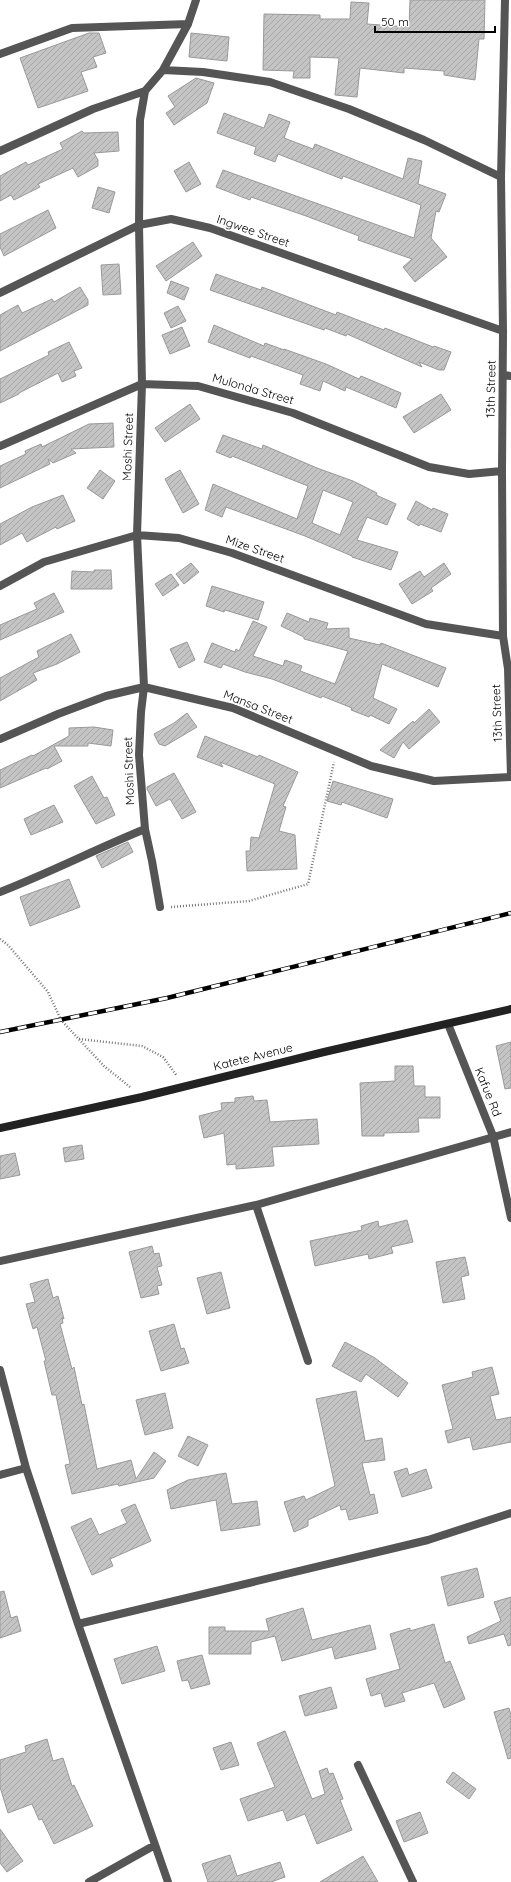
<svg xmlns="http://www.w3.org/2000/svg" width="511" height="1882" viewBox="0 0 511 1882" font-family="Quicksand,sans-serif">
<defs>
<pattern id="building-hatch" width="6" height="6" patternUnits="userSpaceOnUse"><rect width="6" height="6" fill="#c4c4c4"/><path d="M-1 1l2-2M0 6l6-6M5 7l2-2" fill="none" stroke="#a7a7a7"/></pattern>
</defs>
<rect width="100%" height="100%" fill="#fff"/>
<path fill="url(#building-hatch)" stroke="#999" fill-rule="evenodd" d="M410,0H485L484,39H479L475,80L444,75V71L404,68V73L360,68L357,97L335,95L339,58L310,57V78H293L294,71L263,70L264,14L320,15V19H350L351,2L369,3L367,24L409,27Z
M89,33H99L106,53L93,57L97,67L81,72L88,91L38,108L20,58Z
M191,33L229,37L227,61L189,57Z
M196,78L214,83L207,103L174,125L166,113L175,107L168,96Z
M224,113L264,128L269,114L290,122L284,138L313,149L315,144L403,179L408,158L422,161L418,184L446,194L439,212L436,211L431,238L447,257L415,282L403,267L412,259L358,240L359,236L306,216L251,197L250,200L216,187L223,170L414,238L421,205L343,176L342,179L278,154L275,162L254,154L256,147L217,133Z
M82,131L84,133L118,132L119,151L94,153L98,160V166L78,177L73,168L38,184L40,187L14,200L11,195L0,201V176L26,162L28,165L63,149L60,143Z
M189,162L201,184L186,192L174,171Z
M98,187L115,192L109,213L92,208Z
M48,210L56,228L4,256L0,247V234Z
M193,242L202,256L166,281L156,266Z
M119,264L121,294L103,295L101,265Z
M216,274L261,290L262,287L336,315L337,312L384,330L385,328L433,347L434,346L451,352L444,370H439L419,362L422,367L347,334L346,336L325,328L324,330L210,290Z
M171,281L189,288L184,300L167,293Z
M80,287L88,300V305L0,351V315L18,305L22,313L52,299L54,302Z
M178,306L186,321L171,328L164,313Z
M214,325L264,346L265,343L284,350V349L326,364L359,379L361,376L401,393L396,408L346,387L345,391L323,381L320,391L300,384L303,375L251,356L250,358L208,342Z
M182,327L190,346L170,354L162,335Z
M69,342L82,368L74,371L76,376L62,382L58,373L19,393V394L0,403V379L49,355L48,352Z
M441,394L451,410L414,433L403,417Z
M190,404L200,419L165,442L155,428Z
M113,423L114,447L71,449L76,453L53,463L48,459L50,464L0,488V466L26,454L25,451L41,444L42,447L89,424Z
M223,435L262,449L263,445L317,468L353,481L377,493L376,495L396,504L387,525L367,517L357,540L398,552L391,570L352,557V556L305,536L226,507L222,517L205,510L213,484L297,519L308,486L232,456L231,458L216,452ZM323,490L353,502L340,535L312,523Z
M100,470L115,481L103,499L87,488Z
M180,470L199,504L183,513L165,479Z
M63,495L75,521L57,529L56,527L27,542L22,533L0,545V524L32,507Z
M416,501L432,510L433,508L448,514L441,532L420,524L419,526L407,519Z
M191,563L199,572L184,584L176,574Z
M444,563L451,574L431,588L433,591L412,604L399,584L420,571L424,577Z
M94,570H111L112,589H71L72,571L94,572Z
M171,574L179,585L163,596L155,584Z
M212,586L264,602L258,620L225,610L224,612L206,606Z
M54,593L64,612L0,640V625L37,609L34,603Z
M287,613L309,622L310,618L328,623L326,629L349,628V638L380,645L381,643L446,668L438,687L382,664L373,698L397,709L389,724L370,715L369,717L351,710L352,708L322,696L321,698L272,679L245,672L223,664L221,668L204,662L212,643L235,652L236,649L239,651L253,621L267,627L253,656L283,666L285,660L302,666L300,671L335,684L348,651L304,639V637L281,626Z
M71,634L80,652L57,664L33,673L37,680L0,701V678L39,657L37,651Z
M187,642L195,660L179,668L170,649Z
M429,709L440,722L409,749L403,742L394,758L380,750L413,721L414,723Z
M187,713L197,727L165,746L159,744L154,734L174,723Z
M94,727L113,730L111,746L88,743V746H54L62,761L47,769L46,768L0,788V770L32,755L33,756L69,736V728Z
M205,736L258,757L259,755L298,772L283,806L286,807L279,831L295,835L297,869L247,871L246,851H250L251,837L259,838L275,784L220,762L223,767L197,757Z
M174,773L196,812L182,819L170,799L156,806L147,789V787Z
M92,776L104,798L107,797L115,815L96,824L74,786Z
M333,781L393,799L387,818L342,802L341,805L327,801Z
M54,805L63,822L31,835L24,819Z
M128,842L133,852L102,868L96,856Z
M69,879L80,907L30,926L20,897Z
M511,1042V1088L505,1089L496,1046Z
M395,1066H413L414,1086H425V1097H440V1118H418L419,1132L384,1133V1136H362L360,1083L395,1081Z
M253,1096L254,1101L267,1100L270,1122L317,1119L319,1144L272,1147L274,1166L236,1169V1164L227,1165L224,1133L204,1138L199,1116L222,1110L221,1103L235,1102V1098Z
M82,1145L84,1159L65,1162L63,1148Z
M15,1153L20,1175L0,1179V1156Z
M407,1220L413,1242L391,1247L393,1253L369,1259L368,1254L315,1266L310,1241L362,1230L361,1226L378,1221L379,1227Z
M152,1246L154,1254L159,1253L162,1266L157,1267L162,1285L157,1286L159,1294L141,1298L129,1252Z
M465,1257L469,1275L461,1277L465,1299L443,1303L436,1262Z
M221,1272L230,1308L207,1314L197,1278Z
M48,1279L53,1298L58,1296L64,1319L62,1318L63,1323L60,1324L72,1369L74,1367L82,1405L84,1404L97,1469L131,1460L136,1479L154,1452L166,1461L154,1478L119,1486L118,1484L72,1494L65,1465L70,1464L56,1395H52L44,1361H46L37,1327L33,1329L26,1304L35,1302L30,1284Z
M174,1324L181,1349L184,1348L189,1363L161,1371L149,1331Z
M345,1342L375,1358L408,1383L398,1397L366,1374L361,1382L332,1366Z
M492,1367L499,1394L490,1396L496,1420L511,1417V1442L473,1450L470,1437L448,1443L445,1431L453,1429L442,1385L473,1377L472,1372Z
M356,1391L365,1441L382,1438L385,1460L362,1463L370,1495L374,1494L378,1513L349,1520L346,1509L341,1510L340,1505L308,1520V1526L294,1532L284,1502L304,1496L306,1500L335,1486L316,1399Z
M165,1393L173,1428L145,1435L136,1400Z
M188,1436L208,1445L198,1466L178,1456Z
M407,1468L409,1475L426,1469L432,1488L402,1497L394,1472Z
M226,1473L232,1504L257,1501L260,1525L221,1531L216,1500L171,1509L167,1490L188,1480Z
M135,1504L151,1541L110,1559L113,1566L92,1575L71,1527L91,1518L99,1535L127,1523L121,1510Z
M477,1568L484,1597L448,1606L441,1577Z
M4,1591L11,1618L17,1616L21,1631L0,1638V1592Z
M511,1597V1645L508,1646L504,1634L469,1644L467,1637L501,1621L494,1602Z
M303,1608L312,1640L370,1625L376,1649L335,1659L332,1647L282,1661L275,1636L251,1642V1654H209V1627H225V1631H269L266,1619Z
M434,1624L445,1663L450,1661L465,1699L444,1708L434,1683L402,1693L405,1701L385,1707L381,1693L371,1696L366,1679L400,1669L390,1634L410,1628V1631Z
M157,1646L165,1671L122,1684L114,1659Z
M202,1655L210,1684L191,1689L188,1680L182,1681L177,1661Z
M331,1687L337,1708L305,1716L299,1696Z
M509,1708L511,1715V1758L508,1759L494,1712Z
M285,1731L312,1799L325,1794L319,1771L327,1768L329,1774L333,1773L343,1799L340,1800L352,1830L317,1844L305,1814L287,1821L283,1810L248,1821L240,1799L275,1787L257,1743Z
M47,1739L53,1761L63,1758L72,1786L74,1785L93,1826L54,1844L42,1819L39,1820L32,1804L8,1813L0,1787V1760L26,1752L25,1746Z
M231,1742L239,1765L221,1770L213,1748Z
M453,1772L476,1789L469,1799L446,1782Z
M420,1812L428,1833L404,1842L396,1821Z
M0,1829L23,1861L7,1872L0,1863Z
M230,1855L237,1876L280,1862L285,1877L271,1882H208L202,1864Z
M363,1856L378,1882H320Z"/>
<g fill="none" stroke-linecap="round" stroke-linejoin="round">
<path stroke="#777" stroke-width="2.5" stroke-dasharray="1 2" stroke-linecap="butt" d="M171,907L249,901L308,884L334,762
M0,939L8,945L48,992L61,1020L104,1066L130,1087
M79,1039L142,1046L163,1057L177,1076"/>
<path stroke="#555" stroke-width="8" d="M505,0L501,177L503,331L502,471L503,636L508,669L511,777
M0,54L72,28L188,24
M163,70L203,72L270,82L349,109L424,140L501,177
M0,151L93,109L145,91
M0,293L139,225L171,219L210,228L503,331
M503,375L511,376
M0,446L142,384L198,386L293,413L429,467L469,474L502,471
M0,586L44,562L137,535L179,538L232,553L426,624L503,636
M0,739L58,714L106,696L144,687L233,708L371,766L434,781L511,777
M0,892C49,873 96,849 145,829
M160,907L152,861L145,829L139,755L141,712L144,687L137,535L142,384L139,225L140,120L145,91L163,70L188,24L196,0
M448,1024L493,1136L511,1218
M256,1205L308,1361
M0,1261L256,1205L511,1132
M0,1370L26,1468L78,1624L168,1882
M0,1475L26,1468
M78,1624L428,1540L511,1513
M358,1765L413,1882
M89,1882L155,1845"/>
<path stroke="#222" stroke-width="8" d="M0,1128L142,1097L324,1052L511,1009"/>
<g stroke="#000" stroke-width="4.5">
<path id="rail" d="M0,1032L167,998L511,913"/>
</g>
<use href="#rail" stroke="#fff" stroke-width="3" stroke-dasharray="9" stroke-linecap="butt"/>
</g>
<g text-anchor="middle" stroke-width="3.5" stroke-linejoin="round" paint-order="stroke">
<g font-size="12" fill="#000" stroke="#fff">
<text transform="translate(253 231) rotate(19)" y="4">Ingwee Street</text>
<text transform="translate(253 389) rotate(16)" y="4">Mulonda Street</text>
<text transform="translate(491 389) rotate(-89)" y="4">13th Street</text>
<text transform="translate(128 447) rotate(-88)" y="4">Moshi Street</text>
<text transform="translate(255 549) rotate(19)" y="4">Mize Street</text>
<text transform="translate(258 707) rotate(21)" y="4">Mansa Street</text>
<text transform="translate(497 713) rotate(-92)" y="4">13th Street</text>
<text transform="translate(129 771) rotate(-92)" y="4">Moshi Street</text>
<text transform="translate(253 1057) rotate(-14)" y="4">Katete Avenue</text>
<text transform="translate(488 1092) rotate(68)" y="4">Kafue Rd</text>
</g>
</g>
<path d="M375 26v6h120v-6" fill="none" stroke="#000000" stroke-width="2"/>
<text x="381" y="26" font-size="12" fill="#000000" stroke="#ffffff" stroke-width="3" paint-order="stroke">50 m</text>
</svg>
